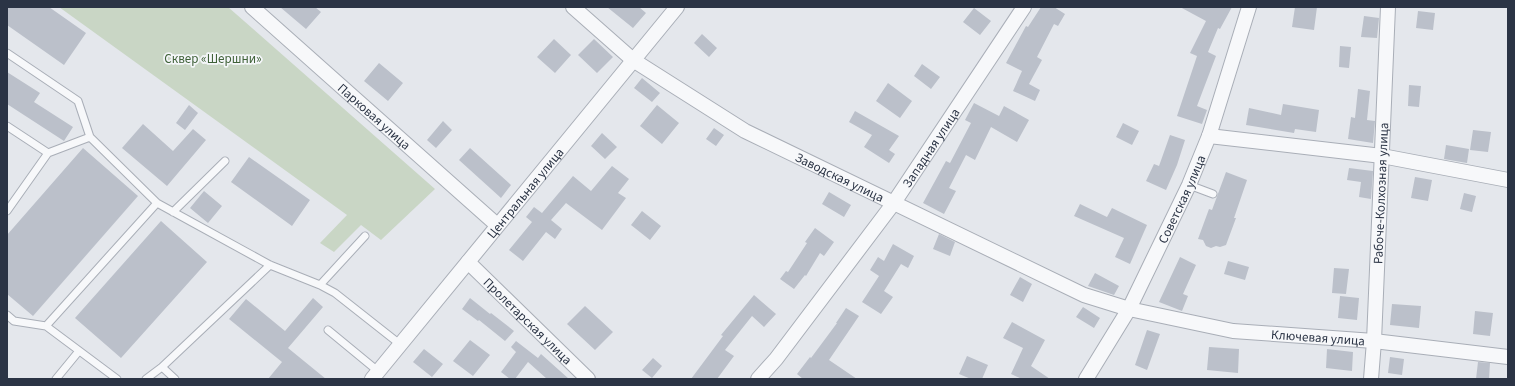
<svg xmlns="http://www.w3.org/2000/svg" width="1515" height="386" viewBox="0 0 1515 386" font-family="'Source Sans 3',sans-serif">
<rect width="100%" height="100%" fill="#e4e7ec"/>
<path fill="#c9d6c5" d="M59,7H228L435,189L381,240L361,225L334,252L320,243L347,215Z"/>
<path fill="#bbc0ca" d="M7,7H49L86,33L64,65L7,25Z
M280,7H315L321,12L306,29Z
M607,7H639L646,13L633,28Z
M1041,7H1054L1065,14L1058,26L1054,24L1037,57L1042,60L1029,84L1040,90L1035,101L1013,91L1022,71L1006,63L1026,26L1028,27Z
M1180,7H1232L1220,29L1218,28L1208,52L1216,56L1197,106L1207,110L1202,124L1177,116L1197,56L1190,53L1206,21Z
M1295,7H1317L1314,30L1292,27Z
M974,8L991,21L980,35L963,22Z
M1418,11L1435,13L1433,30L1416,28Z
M1364,16L1379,18L1377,38L1361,37Z
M702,34L717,48L709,57L694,43Z
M554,39L571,55L555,73L537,57Z
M594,39L613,57L597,73L578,55Z
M1340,46L1351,47L1349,68L1339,67Z
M379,63L403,83L388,101L364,81Z
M922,64L940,77L931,89L914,76Z
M7,72L40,93L34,102L73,127L64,141L7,104Z
M642,78L660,93L652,102L634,88Z
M888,83L912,101L900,118L876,101Z
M1409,85L1421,86L1419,107L1408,106Z
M1358,89L1370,91L1367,120L1375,121L1373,143L1348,139L1351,117L1355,118Z
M974,103L999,116L1004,106L1029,120L1017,142L991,127L975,160L966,155L949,188L956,191L944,214L923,203L946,161L950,163L971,123L965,120Z
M1283,104L1319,110L1316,132L1295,129L1294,133L1246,125L1249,108L1281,115Z
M189,105L198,113L185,130L176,123Z
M657,105L679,123L662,144L640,126Z
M855,111L899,136L889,150L895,154L889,163L864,147L872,135L849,122Z
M443,121L452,130L436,148L427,140Z
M1123,123L1139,131L1132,145L1116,137Z
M143,124L173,151L193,129L206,140L167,186L122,148Z
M714,128L724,135L716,146L706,139Z
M1473,130L1491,132L1488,152L1470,150Z
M602,133L617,147L605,159L591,146Z
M1170,135L1185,140L1177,165L1166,190L1146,181L1154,164L1159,166Z
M1446,145L1469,149L1467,163L1444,159Z
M83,148L138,196L33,316L7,294V235Z
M470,148L511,185L501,198L459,160Z
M249,157L310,200L292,226L231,182Z
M612,166L629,179L618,193L626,198L602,230L566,203L551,220L562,229L555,239L546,232L523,261L509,250L532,222L526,217L534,207L542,213L573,176L591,191Z
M1349,168L1373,171L1371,199L1359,197L1361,182L1347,180Z
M1226,172L1247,180L1234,218H1236L1226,245L1220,247L1216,246L1211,248L1206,246L1203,240L1198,239L1209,209L1212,210Z
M1415,177L1432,180L1428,201L1411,198Z
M204,191L222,206L208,223L190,208Z
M829,192L851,205L844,217L822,204Z
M1464,193L1476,196L1472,212L1460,209Z
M1080,204L1107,217L1112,208L1147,225L1130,264L1115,257L1124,238L1074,216Z
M642,211L661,226L650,240L631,225Z
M161,221L207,262L121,358L75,318Z
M815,228L834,242L824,256L820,253L806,276L805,275L794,289L780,279L786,271L788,272L807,243L805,242Z
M939,234L955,242L950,256L933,249Z
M893,244L914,256L908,268L901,264L884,291L893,297L881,314L862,302L879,276L870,270L878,257L884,261Z
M1180,257L1196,265L1183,294L1188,296L1182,311L1159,302Z
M1228,261L1249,267L1245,280L1224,274Z
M1334,268L1349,269L1346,294L1332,293Z
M1095,273L1119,286L1114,295L1088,286Z
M1020,277L1032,284L1023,302L1010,295Z
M754,295L776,314L764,327L752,316L725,350L734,356L717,379H691L723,336L721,335Z
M1340,296L1359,298L1357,320L1338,318Z
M313,298L323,307L288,348L326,379H268L282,362L229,319L246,299L285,331Z
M470,298L490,314L491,313L514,331L505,341L479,320L478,321L462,309Z
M1392,304L1421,306L1419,328L1390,325Z
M585,306L613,332L595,350L567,324Z
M1083,307L1100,318L1094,328L1076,317Z
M846,308L859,316L829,360L857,379H803L797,374L810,357L811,358L837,323H836Z
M1475,311L1493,313L1490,336L1473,334Z
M1012,322L1045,340L1031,366L1050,379H1022L1011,374L1023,348L1003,338Z
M1147,330L1160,334L1147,370L1135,365Z
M470,340L490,355L473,376L453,361Z
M516,341L538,358L541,354L569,379H547L528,362L515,379H510L501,372L516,352L511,347Z
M1209,347L1239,349L1238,373L1207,370Z
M424,349L443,364L432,377L413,362Z
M1327,349L1353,352L1352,371L1326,368Z
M967,356L988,365L982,379H971L959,374Z
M1390,357L1404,359L1402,375L1388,373Z
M653,358L662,366L652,378L642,370Z
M1478,362L1490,363L1489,379H1476Z"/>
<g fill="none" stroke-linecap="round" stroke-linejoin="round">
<g stroke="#a9aeb7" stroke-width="9">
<path id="service" d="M7,53L78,101L90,137L157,203L270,265L320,285L335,293L401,345
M7,126L48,153L90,137
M1189,185L1213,194
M7,211L48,153
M173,212L225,161
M320,285L365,236
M7,315L14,321L46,326L117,379
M46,326L157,203
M328,330L379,372
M162,367L175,379
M56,379L79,351
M146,379L162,367L270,265"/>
</g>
<g stroke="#a9aeb7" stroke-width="16">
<g id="minor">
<path id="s1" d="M252,7L497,225"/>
<path id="s2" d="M573,7L633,60L745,131L1084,295L1129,309L1233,331L1374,341L1508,357"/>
<path d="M1209,136L1382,156L1508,180"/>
<path id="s3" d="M468,262L588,379"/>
<path id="s4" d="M372,379L677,7"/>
<path id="s5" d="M758,379L776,359L893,204L1024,7"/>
<path id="s6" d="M1086,379L1129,309L1189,185L1209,136L1249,7"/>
<path id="s7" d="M1371,379L1374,341L1388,7"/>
</g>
</g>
<use href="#service" stroke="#f7f8fa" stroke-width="7"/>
<use href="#minor" stroke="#f7f8fa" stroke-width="14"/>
</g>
<g text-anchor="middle" stroke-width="3.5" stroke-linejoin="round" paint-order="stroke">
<g font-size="13" fill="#3f6138" stroke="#f4f6f9">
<text x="213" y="63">Сквер «Шершни»</text>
</g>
<g font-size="13" fill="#2b3445" stroke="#f4f6f9">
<text dy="5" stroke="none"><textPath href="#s1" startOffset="164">Парковая улица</textPath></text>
<text dy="5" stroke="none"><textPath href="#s5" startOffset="289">Западная улица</textPath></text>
<text dy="5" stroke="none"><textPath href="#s2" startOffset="318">Заводская улица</textPath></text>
<text dy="5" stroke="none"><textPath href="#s4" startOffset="241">Центральная улица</textPath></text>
<text dy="5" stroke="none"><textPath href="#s7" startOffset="186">Рабоче-Колхозная улица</textPath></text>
<text dy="5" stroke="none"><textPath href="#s6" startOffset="204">Советская улица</textPath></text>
<text dy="5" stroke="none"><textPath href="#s3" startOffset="84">Пролетарская улица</textPath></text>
<text dy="5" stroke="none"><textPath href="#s2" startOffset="828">Ключевая улица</textPath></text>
</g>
</g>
<rect width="1515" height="386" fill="none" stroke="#2b3445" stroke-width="16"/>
</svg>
